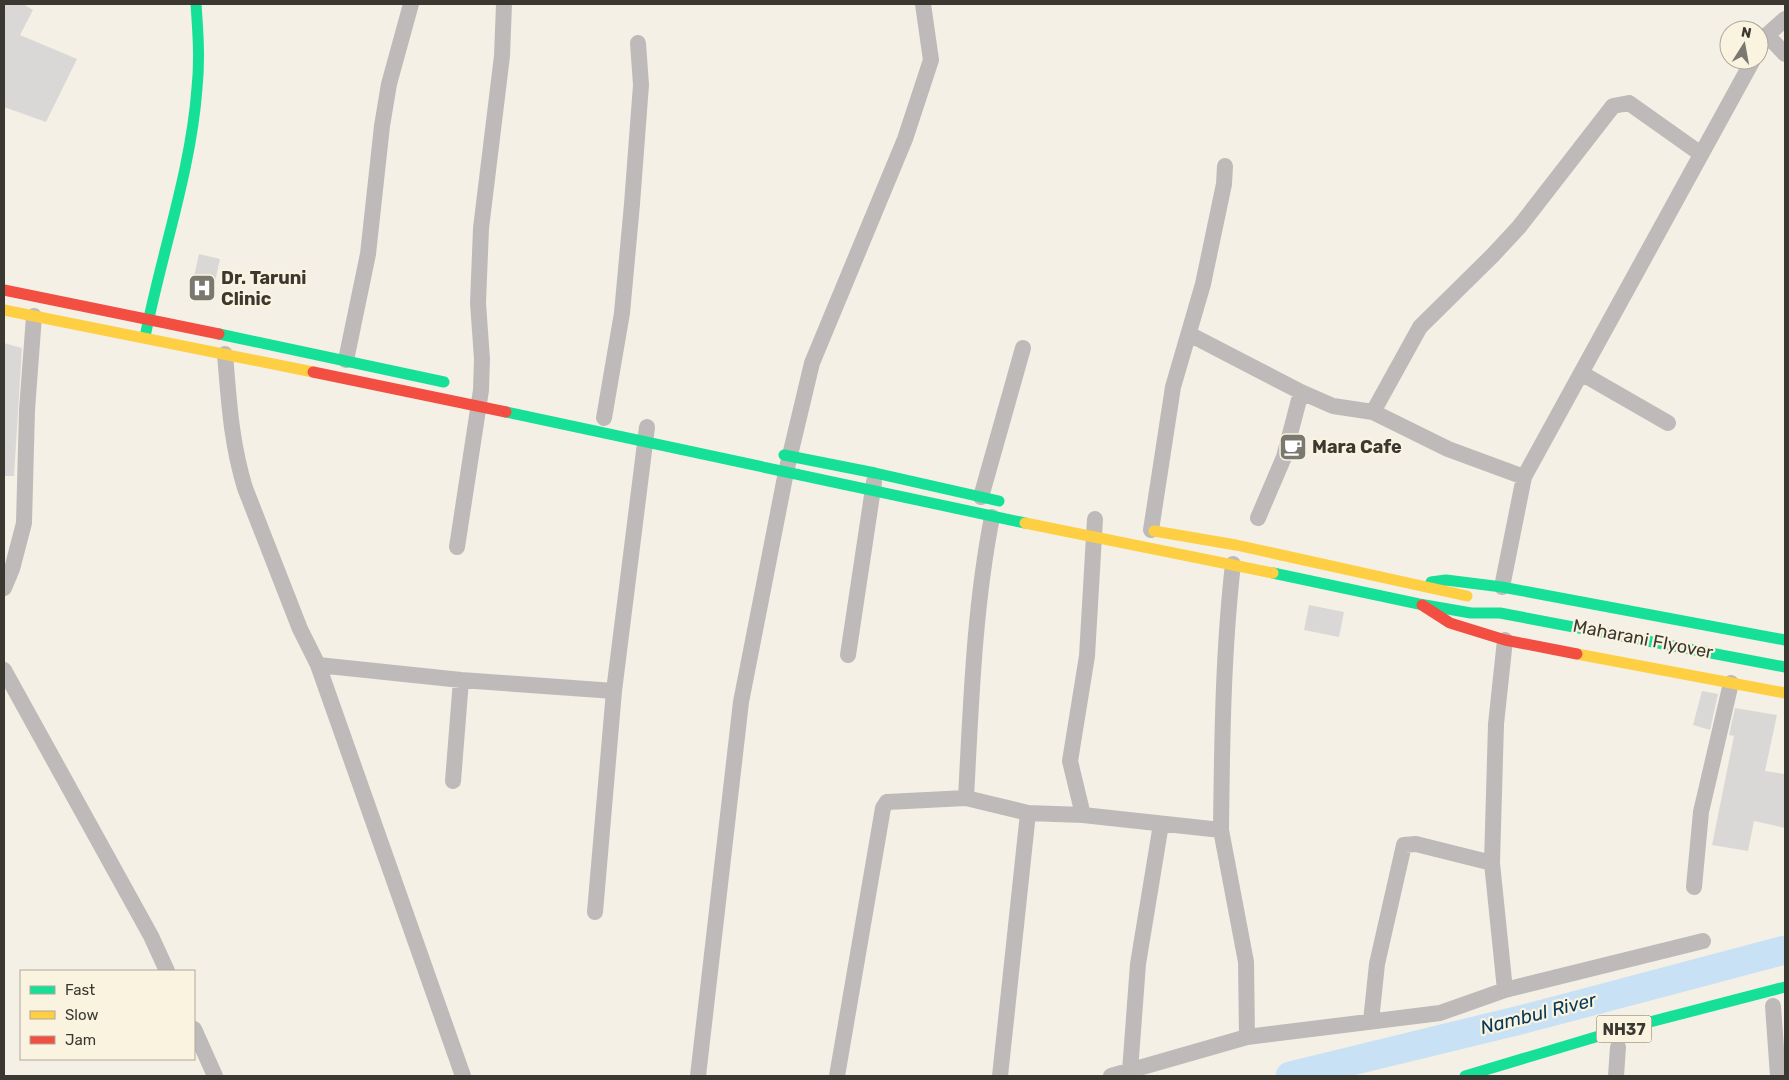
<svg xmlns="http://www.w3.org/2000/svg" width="1789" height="1080" viewBox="0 0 1789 1080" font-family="Rubik,sans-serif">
<rect width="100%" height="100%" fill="#f4f0e6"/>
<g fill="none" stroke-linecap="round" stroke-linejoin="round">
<path stroke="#c8e1f5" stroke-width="29" d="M1290,1076L1528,1018L1785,950"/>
</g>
<path fill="#dad8d7" d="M4,4H23L33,10L20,35L77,59L46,122L4,107Z
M199,254L220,259L211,300L190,295Z
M4,343L22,348L14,476H4Z
M1309,605L1344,612L1339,637L1304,630Z
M1702,691L1718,694L1710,730L1693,725Z
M1735,708L1777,715L1765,771L1785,774V828L1754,821L1748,851L1712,845L1734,736L1729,735Z"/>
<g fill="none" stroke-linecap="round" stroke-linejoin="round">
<path stroke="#bebab9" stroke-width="16" d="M1767,35L1785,54
M1759,49L1767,35L1785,19
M1189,334L1301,392L1333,406L1373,412L1448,449L1524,477
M225,354C229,402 231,442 245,488L300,629L318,665L463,1076
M346,360L368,254L382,126L389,84L411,4
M1581,373L1668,423
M1373,412L1420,327L1493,255L1519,227L1613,106L1629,103L1701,154
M604,418L622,313L632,204L641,85L638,43
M981,497L1023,348
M992,517C974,609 971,704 966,798L1028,813L1000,1076
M1258,518L1284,457L1301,392
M1095,519L1087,656L1070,761L1083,815L1221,830C1222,741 1223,652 1233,564
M1151,530L1173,387L1203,284L1224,184L1225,166
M457,547L481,390L482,359L478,303L481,228L502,56L504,4
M1502,587L1524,477L1753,60
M4,588L12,569L24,523L27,410L34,316
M848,655L874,482
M318,665L461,680L614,691L595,912
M4,670L151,936L167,971
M614,691L647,427
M453,781L461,680
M1028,813L1083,815
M1694,887L1701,812L1731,683
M1505,990L1703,941
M1773,1006L1778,1076
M1371,1021L1377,964L1404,845L1416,844L1492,863
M194,1029L215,1076
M1247,1037L1440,1013L1505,990L1492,863L1496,724L1505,640
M1130,1071L1138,964L1161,824
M698,1076L741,702L786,472L812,363L905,139L931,60L923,4
M837,1076L883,808L887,802L966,798
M1111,1076L1247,1037L1246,962L1221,830
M1616,1076L1618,1047"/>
<path stroke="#16e098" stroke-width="11" d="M219,334L444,382
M145,337C161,255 191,171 197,88C200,60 198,32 196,4
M506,412L1025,523
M784,455L875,473L999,501
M1273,573L1419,604L1471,613H1500L1785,667
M1431,582L1446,580L1502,587L1785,640
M1465,1076L1619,1030L1785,987"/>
<path stroke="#ffcf43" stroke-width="11" d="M4,310L313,372
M1025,523L1273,573
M1154,531L1236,545L1467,596
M1577,654L1785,693"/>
<path stroke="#f24e42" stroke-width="11" d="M4,290L219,334
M313,372L506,412
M1422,605L1450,623L1505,640L1577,654"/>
</g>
<defs>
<g id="hospital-square" transform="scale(1.4375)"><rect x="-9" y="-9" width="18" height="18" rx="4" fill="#7b7870" stroke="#faf3e0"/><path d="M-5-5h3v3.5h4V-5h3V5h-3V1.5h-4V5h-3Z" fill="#fff"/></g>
<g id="cafe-square" transform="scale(1.4375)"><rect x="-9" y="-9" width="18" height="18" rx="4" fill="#7b7870" stroke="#faf3e0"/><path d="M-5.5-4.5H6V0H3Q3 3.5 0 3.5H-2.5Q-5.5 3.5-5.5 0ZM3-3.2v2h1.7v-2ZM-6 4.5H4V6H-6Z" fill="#fff"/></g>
</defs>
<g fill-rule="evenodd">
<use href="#hospital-square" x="202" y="288"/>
<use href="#cafe-square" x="1293" y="447"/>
</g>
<g text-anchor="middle" stroke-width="4.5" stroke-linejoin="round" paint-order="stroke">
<rect fill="#faf3e0" stroke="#747066" stroke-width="1" x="1596.5" y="1015.5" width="55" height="27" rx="4"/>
<g font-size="16" font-weight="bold" fill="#3a3831">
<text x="1624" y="1035">NH37</text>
</g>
<g font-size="18" font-weight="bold" fill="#3a3831" stroke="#faf3e0" text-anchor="start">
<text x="221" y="284">Dr. Taruni<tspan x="221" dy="21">Clinic</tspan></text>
<text x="1312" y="453">Mara Cafe</text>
</g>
<g font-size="18" fill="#3a3831" stroke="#faf3e0">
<text transform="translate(1643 639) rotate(11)" y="6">Maharani Flyover</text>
</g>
<g font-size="19" font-style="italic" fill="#053859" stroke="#faf3e0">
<text transform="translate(1538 1013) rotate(-14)" y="7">Nambul River</text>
</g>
</g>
<rect width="1789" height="1080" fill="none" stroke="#3a3831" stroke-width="10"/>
<rect x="20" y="970" width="175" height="90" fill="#faf3e0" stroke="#ada89a"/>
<rect x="30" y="986" width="25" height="8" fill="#16e098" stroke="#ada89a"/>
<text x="65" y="995" font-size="15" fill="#3a3831">Fast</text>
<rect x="30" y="1011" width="25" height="8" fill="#ffcf43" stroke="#ada89a"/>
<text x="65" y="1020" font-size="15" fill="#3a3831">Slow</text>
<rect x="30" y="1036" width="25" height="8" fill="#f24e42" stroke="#ada89a"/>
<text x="65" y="1045" font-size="15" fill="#3a3831">Jam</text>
<g transform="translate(1744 45) rotate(11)"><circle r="24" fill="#faf3e0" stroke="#ada89a"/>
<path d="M0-4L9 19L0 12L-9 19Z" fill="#7b7870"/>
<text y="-8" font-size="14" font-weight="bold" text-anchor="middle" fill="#3a3831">N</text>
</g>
</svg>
